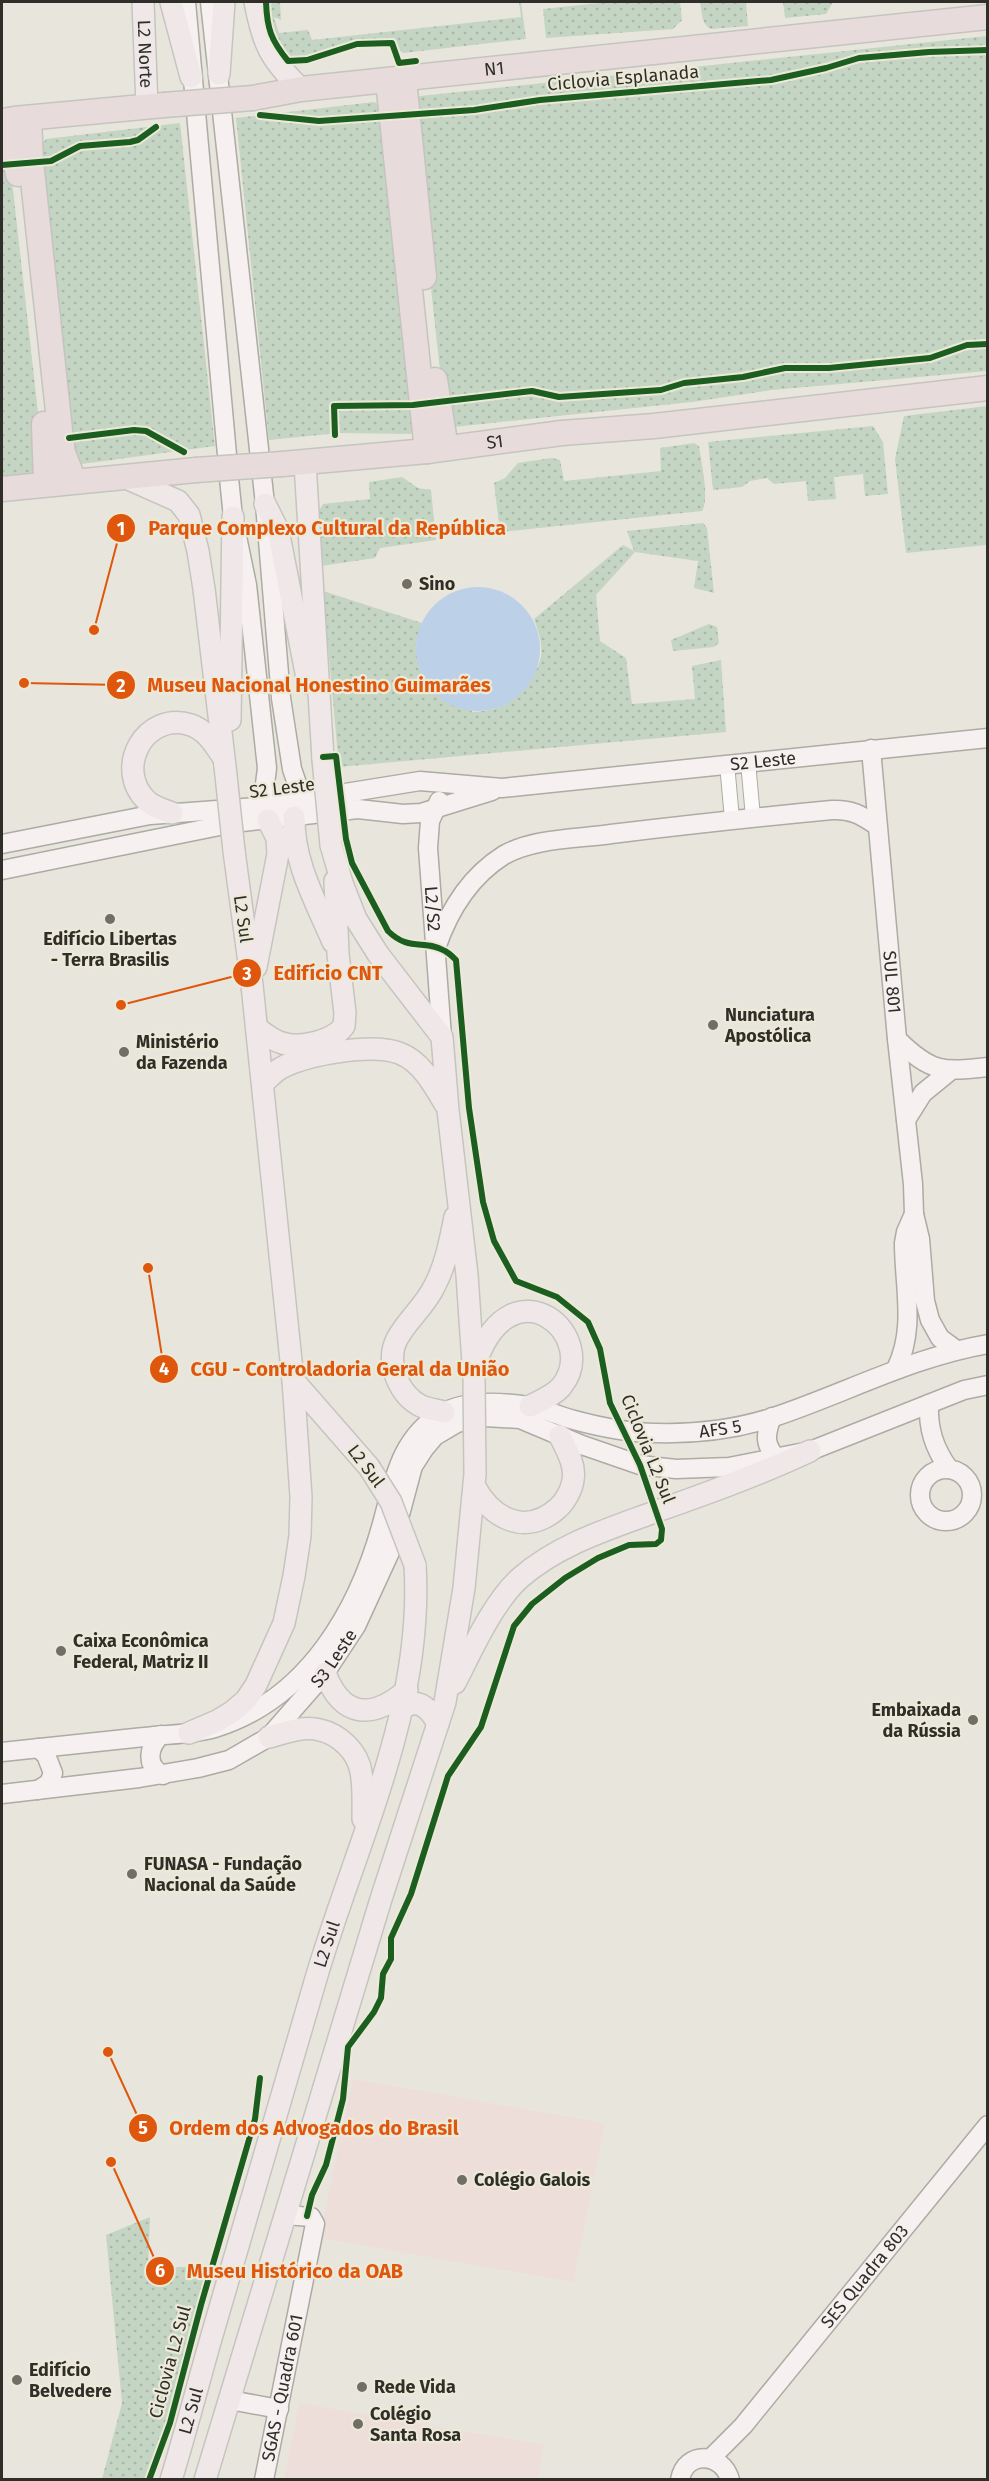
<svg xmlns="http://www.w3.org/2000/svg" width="989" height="2481" viewBox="0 0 989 2481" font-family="'Fira Sans',sans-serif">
<defs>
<pattern id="green-dots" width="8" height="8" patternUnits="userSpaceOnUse" patternTransform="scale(1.5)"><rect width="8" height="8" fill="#c4d5c4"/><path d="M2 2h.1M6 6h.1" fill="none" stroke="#a9b7a8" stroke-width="1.8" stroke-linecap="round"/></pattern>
</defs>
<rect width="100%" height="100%" fill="#e8e6dc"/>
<path fill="#eededa" d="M353,2079L605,2123L573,2282L319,2238Z
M299,2403L544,2445L538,2479H284Z"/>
<path fill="url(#green-dots)" d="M266,2H280L281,20L274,17L279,33L308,30L312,40L521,17L519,2H521L526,39L403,53L396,48L395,38L295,64L277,39Z
M608,2H680L682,20L673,29L546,38L543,9Z
M700,2H746L748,26L711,29C701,24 702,12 700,2Z
M783,2H833L826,14L785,18Z
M987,36V371L772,390L692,402L454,427L442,389L422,206L415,99L420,96Z
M374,102L378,104L381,118L413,428L411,434L339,433L269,440L236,118Z
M180,123L215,446L82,464L75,460L40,178L43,143L46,139Z
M2,141L11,172L40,430L38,472L2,476Z
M987,406V545L906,553L895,459L904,416Z
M873,426L883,442L888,494L865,496L863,474L834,477L836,499L808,501L806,481L774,484L767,478L750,481L742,487L713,490L708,442Z
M694,443L699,446C701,462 710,498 702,511L500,532L494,483L505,478L518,463L552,458L560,460L564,481L661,471L660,448Z
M402,477L418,488L431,490L436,540L380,548L375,558L321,566L320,509L323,504L370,499L369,482Z
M703,523L707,528L714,593L694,588L698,561L635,552L596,595L600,641L626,658L632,704L695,699L692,666L721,660L726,732L339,767L323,591L422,623L416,645L419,669L473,712C480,711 489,711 496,708C517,702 537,677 541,656C543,644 538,630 534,619L623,545L634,551L627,531Z
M709,624L717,627L719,643L714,647L673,651L671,640Z
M150,2217L148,2268L212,2266L151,2479H102L122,2403L106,2235Z"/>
<path fill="#bcd1e8" d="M416 649a62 62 0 1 1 124 0a62 62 0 1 1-124 0Z"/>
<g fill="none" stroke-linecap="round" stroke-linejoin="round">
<g stroke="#acaba4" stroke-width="16">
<path id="street" d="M748,762L753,817
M727,764L732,819"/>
</g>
<g stroke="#acaba4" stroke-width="21">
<g id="secondary">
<path d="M186,2L230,488L233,517L247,585L267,768L264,792L258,807"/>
<path d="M210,2L265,504L281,698L292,769L303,801"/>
<path id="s1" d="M871,749L897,1039L913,1184L914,1214L920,1239L925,1301L930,1320L940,1338L955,1349"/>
<path id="s2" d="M439,801L430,821L428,848L442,1037"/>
<path id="s3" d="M2,844L150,815L258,807L420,781L502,788L988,738"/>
<path d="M2,870L234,823L358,809L403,814L421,813L492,791"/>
<path d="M436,948C449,910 469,877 504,855C534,838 577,839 611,834C685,825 758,817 832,810C851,809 861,815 876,825"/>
<path d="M897,1039C931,1073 943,1072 988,1067"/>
<path d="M906,1120L923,1093L950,1071"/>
<path d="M896,1369C916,1329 904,1286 904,1243L906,1232L914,1214"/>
<path d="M929,1404C928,1429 934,1448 949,1469"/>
<path d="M772,1417C765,1435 764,1444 777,1459"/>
<circle cx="946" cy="1495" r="26"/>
<path d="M161,1735C148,1747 145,1766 163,1775"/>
<path id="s4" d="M2,1752C49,1747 96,1742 144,1737C167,1734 192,1735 215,1728C308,1699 359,1610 383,1520C394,1479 401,1437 441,1414C464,1400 502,1402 528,1406C544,1409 559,1416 574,1420C600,1427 629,1433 656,1433C695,1434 737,1429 774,1417C846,1393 912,1357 988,1344"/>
<path d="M38,1790L49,1783L53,1773L46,1755L38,1748"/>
<path id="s5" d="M2,1794L139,1778L198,1768L229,1760L269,1737L325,1673L356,1626L390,1552L413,1466L424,1449L435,1436L457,1423L485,1417L520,1419L582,1445L640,1465L676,1469L729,1467L810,1451L964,1390L988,1385"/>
<path d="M230,2400L279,2409"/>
<path id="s6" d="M711,2458L743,2426L988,2125"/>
<path id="s7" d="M264,2480L315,2224L311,2217L286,2215"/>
<path d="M680,2480C685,2450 723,2452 730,2480"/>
</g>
</g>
<g stroke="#c5c4bf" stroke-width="24">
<g id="primary">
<path id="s8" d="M143,2L147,107"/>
<path d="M171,2L191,77"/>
<path d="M255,2C263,44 270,59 301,89"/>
<path d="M219,74L224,2"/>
<path d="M305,463L323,759"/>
<path d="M124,477L178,501L189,515L198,551L204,589L225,766"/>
<path d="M265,504L278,530L308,683"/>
<path d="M230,720L233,517"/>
<path d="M172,813C164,810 153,807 147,801C113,769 145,710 191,725C206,730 215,745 223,757"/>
<path d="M294,817C293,862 316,902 333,942"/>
<path d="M331,845L342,883L356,919L378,954L442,1037L448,1110L467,1275L474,1378"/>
<path d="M256,967L278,854L277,838L268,820"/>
<path d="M257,1028C265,1034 272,1040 282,1043C300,1049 333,1041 344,1026L345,1013L338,954L335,881"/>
<path d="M263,1083C269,1078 274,1072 281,1068C307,1054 372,1043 399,1053C421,1061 434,1085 445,1104"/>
<path d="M476,1362C513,1259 602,1337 561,1387C553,1396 540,1401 530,1406"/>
<path d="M293,1380L369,1467"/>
<path d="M444,1412C437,1410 428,1409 421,1406C399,1395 385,1362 397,1339C407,1320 425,1306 434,1287C446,1265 450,1241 455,1217"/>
<path d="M475,1487C493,1520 527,1536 558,1508C565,1502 572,1489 573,1480C576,1465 566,1449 560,1436"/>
<path d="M325,1673C342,1718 372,1720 407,1690"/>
<path d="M455,1683C472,1650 493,1602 520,1578C560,1543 612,1528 660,1510C711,1492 761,1474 810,1451"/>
<path d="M403,1708C419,1697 430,1709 438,1724"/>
<path d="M189,1733L217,1721L232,1712L246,1700L256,1685L284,1623L294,1576L300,1536L301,1497L293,1380L252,985L234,851"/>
<path d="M269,1737C285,1733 304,1725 320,1730C339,1734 358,1752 361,1772C364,1787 363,1804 363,1819"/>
<path id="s9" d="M171,2480C185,2434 197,2388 210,2342C246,2220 281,2097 317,1975C357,1841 424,1708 415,1565"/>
<path d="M205,2480L381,1899L445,1702L464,1588L475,1474"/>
</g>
</g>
<g stroke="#c5c4bf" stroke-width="27">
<g id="highway">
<path d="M388,81L427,451"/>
<path d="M405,90L424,277"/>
<path id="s10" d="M253,98L301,89L988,17"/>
<path d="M29,118L31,162L61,439L63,453L74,481"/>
<path d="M14,119L164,105"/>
<path d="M8,120L18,174"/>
<path d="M435,380L446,448"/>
<path d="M44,424L46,484"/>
<path id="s11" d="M282,464L427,451L562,433L654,426L988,388"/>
<path d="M2,489L196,470"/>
</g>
</g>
<use href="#street" stroke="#fcfbfa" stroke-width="14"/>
<use href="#secondary" stroke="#f6f1f0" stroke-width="18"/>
<use href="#primary" stroke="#f0e8e8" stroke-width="21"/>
<use href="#highway" stroke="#e7dbdb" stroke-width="24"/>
<g stroke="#c5c4bf" stroke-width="24" stroke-linecap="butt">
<path id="primary-bridge" d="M323,759L331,845
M225,766L234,851
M474,1378L475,1474
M369,1467L391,1502L415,1565"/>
</g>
<g stroke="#c5c4bf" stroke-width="27" stroke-linecap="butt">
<path id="highway-bridge" d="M164,105L253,98
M196,470L282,464"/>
</g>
<use href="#primary-bridge" stroke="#f0e8e8" stroke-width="21"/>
<use href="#highway-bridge" stroke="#e7dbdb" stroke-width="24"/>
<g stroke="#ece9d8" stroke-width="10">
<path id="cycleway" d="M266,2C267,29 271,40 288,61L307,60L357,44L392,43L399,63L416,61
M260,115L319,121L474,110L540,100L771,80L826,68L859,58L929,52L988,50
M2,165L51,161L80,146L130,142L138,140L156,127
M335,435L334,406L413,405L532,391L559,397L661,390L684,383L743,377L785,368H829L930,358L967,345L988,344
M69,438L134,430L146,431L184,452
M307,2216L312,2195L326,2165L343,2099L348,2047L374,2012L381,1998L383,1974L391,1959V1938L411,1894L448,1776L481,1727L514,1626L532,1604L565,1578L598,1558L629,1545L656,1544L661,1540L662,1529L640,1465L610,1403L600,1349L588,1322L557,1297L516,1281L494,1241L483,1202L469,1108L456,960C453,957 449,953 445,951C425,939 409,952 388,931L352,863L346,839L336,756L323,757
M149,2480L170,2423L201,2305L255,2119L260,2078"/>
</g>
<use href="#cycleway" stroke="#1b5e20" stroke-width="6"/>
</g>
<g fill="#706e67" stroke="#ece9d8" stroke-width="2">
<circle cx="407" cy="584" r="6"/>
<circle cx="110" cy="919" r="6"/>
<circle cx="713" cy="1025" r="6"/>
<circle cx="124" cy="1052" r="6"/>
<circle cx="61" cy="1651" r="6"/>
<circle cx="973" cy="1720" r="6"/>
<circle cx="132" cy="1874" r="6"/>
<circle cx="462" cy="2180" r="6"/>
<circle cx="17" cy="2380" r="6"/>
<circle cx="362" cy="2387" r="6"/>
<circle cx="358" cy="2424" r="6"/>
</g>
<g text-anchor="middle" stroke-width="4.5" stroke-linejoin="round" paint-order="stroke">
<g font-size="18" fill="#2f2e28" stroke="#ece9d8">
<text dy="6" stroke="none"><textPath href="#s8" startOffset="52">L2 Norte</textPath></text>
<text dy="6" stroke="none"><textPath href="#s10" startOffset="243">N1</textPath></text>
<text transform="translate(623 78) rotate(-5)" y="6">Ciclovia Esplanada</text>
<text dy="6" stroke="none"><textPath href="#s11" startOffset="214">S1</textPath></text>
<text dy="6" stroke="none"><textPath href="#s3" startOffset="768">S2 Leste</textPath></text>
<text transform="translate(282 788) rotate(-7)" y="6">S2 Leste</text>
<text dy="6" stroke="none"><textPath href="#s2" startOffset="110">L2/S2</textPath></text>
<text transform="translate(243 919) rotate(82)" y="6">L2 Sul</text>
<text dy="6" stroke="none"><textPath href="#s1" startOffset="234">SUL 801</textPath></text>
<text dy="6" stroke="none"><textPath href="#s4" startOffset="903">AFS 5</textPath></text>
<text transform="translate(648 1449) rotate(68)" y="6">Ciclovia L2 Sul</text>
<text transform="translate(366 1466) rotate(53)" y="6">L2 Sul</text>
<text dy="6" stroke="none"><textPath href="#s5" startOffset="378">S3 Leste</textPath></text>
<text dy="6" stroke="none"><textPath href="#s9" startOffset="558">L2 Sul</textPath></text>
<text dy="6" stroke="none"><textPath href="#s6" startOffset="238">SES Quadra 803</textPath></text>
<text transform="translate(170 2362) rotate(-75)" y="6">Ciclovia L2 Sul</text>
<text dy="6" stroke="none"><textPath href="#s7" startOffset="94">SGAS - Quadra 601</textPath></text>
<text dy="6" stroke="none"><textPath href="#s9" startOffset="72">L2 Sul</textPath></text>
</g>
<g font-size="18" font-weight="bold" fill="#2f2e28" stroke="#ece9d8" text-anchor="start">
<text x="419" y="590">Sino</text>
<text x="110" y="945" text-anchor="middle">Edifício Libertas<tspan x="110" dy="21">- Terra Brasilis</tspan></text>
<text x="725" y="1021">Nunciatura<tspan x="725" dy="21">Apostólica</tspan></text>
<text x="136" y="1048">Ministério<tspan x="136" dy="21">da Fazenda</tspan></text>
<text x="73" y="1647">Caixa Econômica<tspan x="73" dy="21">Federal, Matriz II</tspan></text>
<text x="961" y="1716" text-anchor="end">Embaixada<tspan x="961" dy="21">da Rússia</tspan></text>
<text x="144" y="1870">FUNASA - Fundação<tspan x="144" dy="21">Nacional da Saúde</tspan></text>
<text x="474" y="2186">Colégio Galois</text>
<text x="29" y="2376">Edifício<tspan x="29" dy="21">Belvedere</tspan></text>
<text x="374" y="2393">Rede Vida</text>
<text x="370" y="2420">Colégio<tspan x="370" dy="21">Santa Rosa</tspan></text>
</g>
</g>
<path fill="none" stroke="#df570d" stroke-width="2" d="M94 630L121 528M24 683L121 685M121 1005L247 973M148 1268L164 1369M108 2052L143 2128M111 2162L160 2271"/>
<g fill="#df570d" stroke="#ece9d8" stroke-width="2">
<circle cx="94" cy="630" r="6"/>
<circle cx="24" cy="683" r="6"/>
<circle cx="121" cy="1005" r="6"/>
<circle cx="148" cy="1268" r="6"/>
<circle cx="108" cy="2052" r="6"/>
<circle cx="111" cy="2162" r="6"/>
<circle cx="121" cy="528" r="15"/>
<circle cx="121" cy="685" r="15"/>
<circle cx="247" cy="973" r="15"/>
<circle cx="164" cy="1369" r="15"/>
<circle cx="143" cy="2128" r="15"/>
<circle cx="160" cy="2271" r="15"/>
</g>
<g font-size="18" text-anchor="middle" font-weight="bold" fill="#fff">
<text x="121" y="535">1</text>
<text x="121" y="692">2</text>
<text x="247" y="980">3</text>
<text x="164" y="1375">4</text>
<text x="143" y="2134">5</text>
<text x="160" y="2277">6</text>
</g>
<g font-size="20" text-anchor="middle" font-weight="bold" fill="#df570d" stroke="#ece9d8" stroke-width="4.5" stroke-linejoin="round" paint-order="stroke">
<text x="327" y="535">Parque Complexo Cultural da República</text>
<text x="319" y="692">Museu Nacional Honestino Guimarães</text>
<text x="328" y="980">Edifício CNT</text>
<text x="350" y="1376">CGU - Controladoria Geral da União</text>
<text x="314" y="2135">Ordem dos Advogados do Brasil</text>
<text x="295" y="2278">Museu Histórico da OAB</text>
</g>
<rect width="989" height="2481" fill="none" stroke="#2f2e28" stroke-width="6"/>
</svg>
